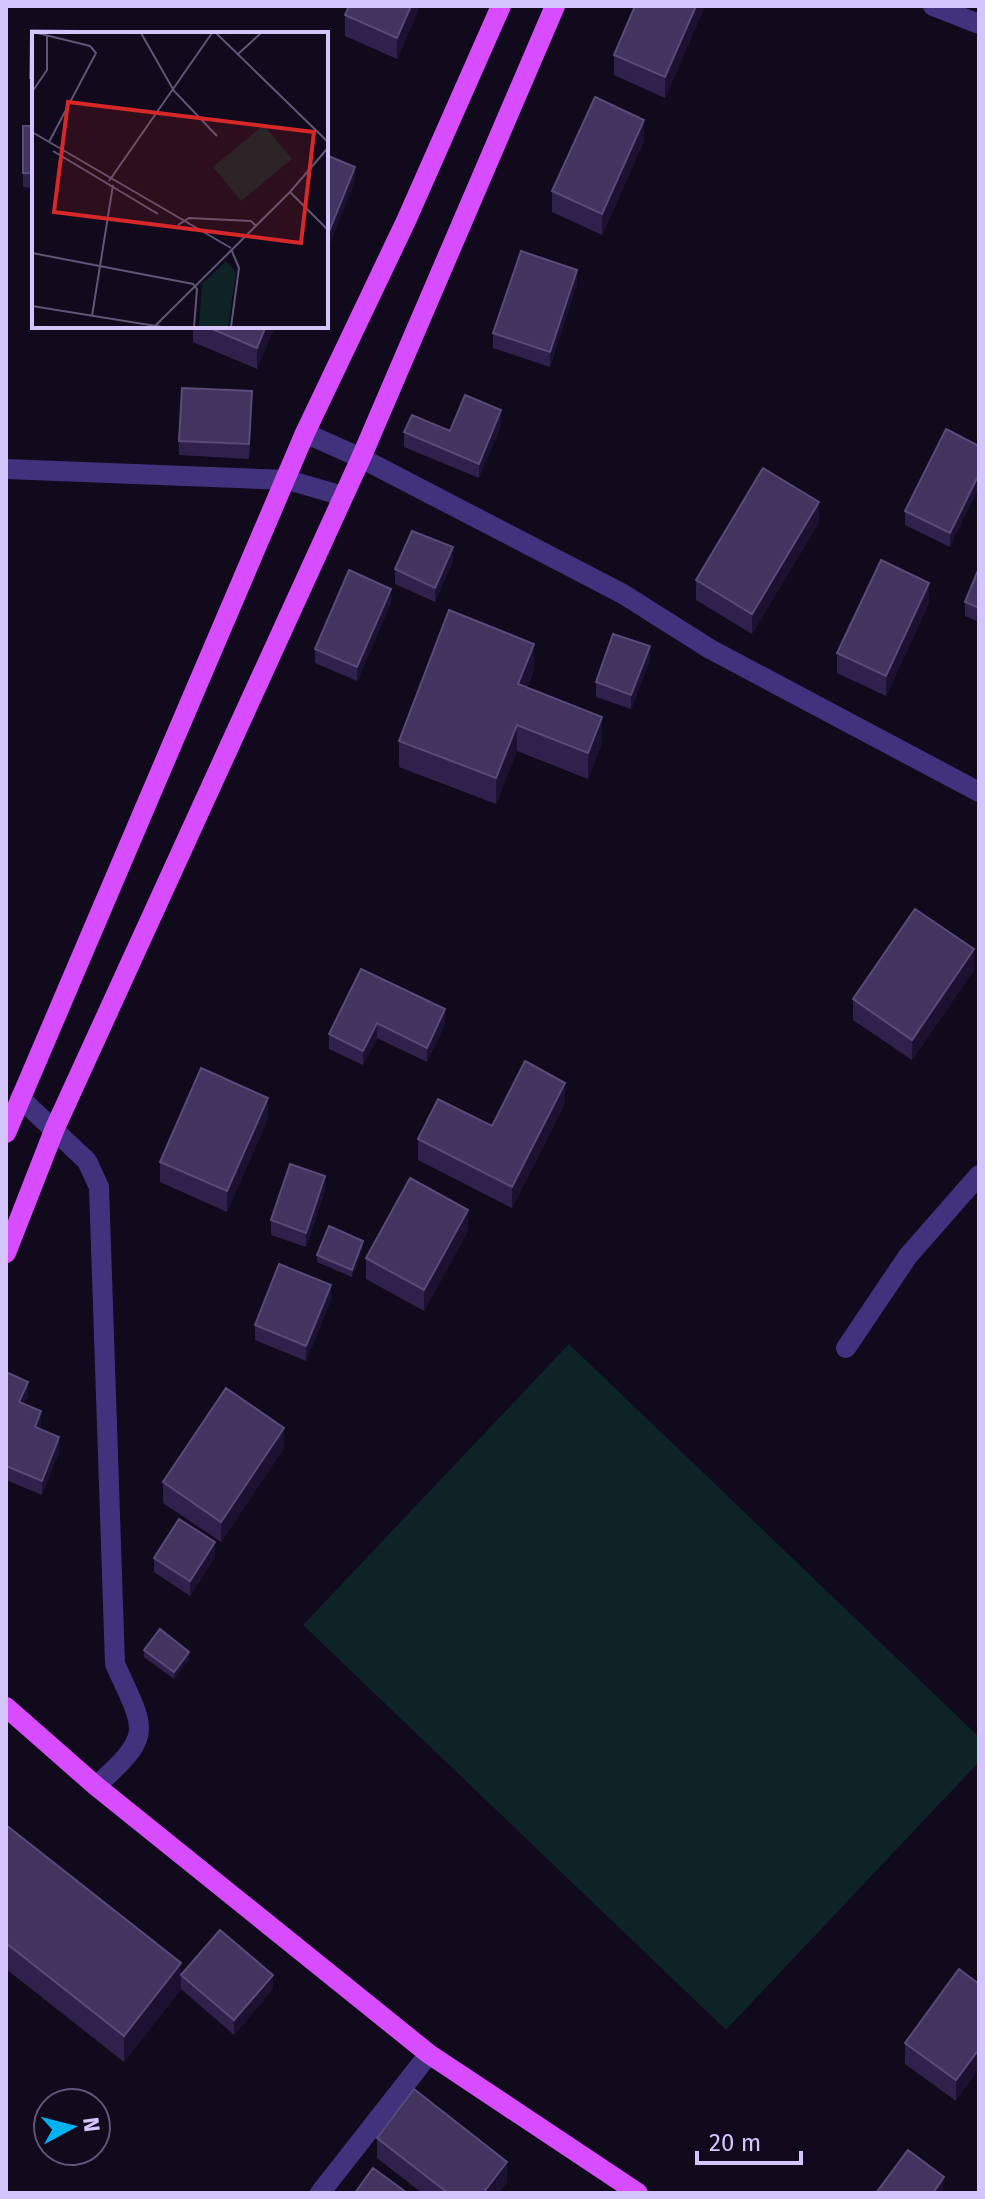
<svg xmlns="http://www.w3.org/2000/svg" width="985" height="2199" viewBox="0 0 985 2199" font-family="'Fira Sans',sans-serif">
<rect width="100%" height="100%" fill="#100a1c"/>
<path fill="#0d2326" d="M569,1344L979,1737V1762L726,2030L303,1625Z"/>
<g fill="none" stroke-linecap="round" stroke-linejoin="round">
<path stroke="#41327e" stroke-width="20" d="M933,6L979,24
M305,433L361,458L623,594L710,649L979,792
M6,469L288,480L343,496
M20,1098L87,1161L99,1187L115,1664C146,1732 154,1734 96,1786
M846,1348L908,1256L979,1175
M320,2193L429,2054"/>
<path stroke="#d84cff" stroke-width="20" d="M6,1133L305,433L406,221L501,6
M6,1253L55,1128L361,458L555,6
M6,1707L96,1786L429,2054L638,2193"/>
</g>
<path fill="#30214c" d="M420,6L397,59L345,36V15Z
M635,6H705L665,98L614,75V55Z
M31,30L34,34V92H30Z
M23,126H34V188L23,187Z
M644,141L602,235L552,212V191Z
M577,284L550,367L493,348V333Z
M193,326H275L257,369L193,342Z
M252,406L249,459L179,455V441Z
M501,425L479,478L404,447V432L450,431Z
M979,446L950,547L905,525V511Z
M819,522L752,634L696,600V580Z
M453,561L435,602L395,584V569Z
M979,568V622L965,616V602Z
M391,603L357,681L315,663V649Z
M929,603L886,696L837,673V653Z
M650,660L631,709L596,697V682Z
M534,670L527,688L602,743L588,779L517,751L496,804L399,767V741Z
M361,969L445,1024L427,1062L377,1038L363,1065L329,1049V1034Z
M974,970L912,1060L853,1020V999Z
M565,1103L512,1208L418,1160V1139L492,1126Z
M268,1118L227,1212L160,1182V1162Z
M325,1190L306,1247L271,1235V1220Z
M468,1231L424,1311L366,1279V1258Z
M363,1248L352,1277L317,1262V1255Z
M331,1299L306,1361L255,1340V1325Z
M6,1372L28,1396L24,1404L41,1425L40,1429L59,1452L42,1495L6,1480Z
M284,1448L221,1542L163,1503V1482Z
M215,1557L190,1596L154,1572V1558Z
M144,1650L189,1659L174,1679L144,1657Z
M6,1825L181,1975L273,1989L234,2035L181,1989L124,2062L6,1969Z
M959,1969L956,2101L905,2064V2043Z
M377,2138L507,2182L499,2193H422L377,2158Z"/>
<path fill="#1c1130" d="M411,6H420L397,59V38Z
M696,6H705L665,98V77Z
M644,120V141L602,235V214Z
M355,167V181L326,254V239Z
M577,270V284L550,367V352Z
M266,326H275L257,369V348Z
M501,410V425L479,478V464Z
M979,474V488L950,547V533Z
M819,502V522L752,634V614Z
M453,547V561L435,602V588Z
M929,583V603L886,696V676Z
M391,589V603L357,681V667Z
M534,644V670L518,710V684Z
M650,646V660L631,709V695Z
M602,717V743L588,779V753Z
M517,725V751L496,804V778Z
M974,949V970L912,1060V1040Z
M445,1009V1024L427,1062V1048Z
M377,1023V1038L363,1065V1051Z
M565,1083V1103L512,1208V1187Z
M268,1098V1118L227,1212V1191Z
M325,1176V1190L306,1247V1233Z
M468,1210V1231L424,1311V1290Z
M363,1241V1248L352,1277V1270Z
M331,1285V1299L306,1361V1346Z
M28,1382V1396L19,1416V1402Z
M41,1411V1425L35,1442V1427Z
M284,1428V1448L221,1542V1522Z
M59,1437V1452L42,1495V1481Z
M215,1542V1557L190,1596V1581Z
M189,1652V1659L174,1679V1672Z
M181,1963V1989L124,2062V2036Z
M273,1975V1989L234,2035V2020Z
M979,2049V2069L956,2101V2080Z
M507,2162V2182L499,2193H483Z
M944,2177L943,2193H933Z"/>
<path fill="#42335f" stroke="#594a78" stroke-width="2" d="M349,6H411L397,38L345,15Z
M635,6H696L665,77L614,55Z
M31,30L79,31V34H34V78H30Z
M595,97L644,120L602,214L552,191Z
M23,126H34V173H23Z
M326,155L355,167L326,239Z
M521,251L577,270L550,352L493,333Z
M205,326H266L257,348Z
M182,388L252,391L249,444L179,441Z
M465,395L501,410L479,464L404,432L412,415L450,431Z
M946,429L979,446V474L950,533L905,511Z
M763,468L819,502L752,614L696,580Z
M412,531L453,547L435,588L395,569Z
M881,560L929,583L886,676L837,653Z
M979,568V608L965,602Z
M349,570L391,589L357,667L315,649Z
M449,610L534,644L518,684L602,717L588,753L517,725L496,778L399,741Z
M613,634L650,646L631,695L596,682Z
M915,909L974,949L912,1040L853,999Z
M361,969L445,1009L427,1048L377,1023L363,1051L329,1034Z
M525,1061L565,1083L512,1187L418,1139L438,1099L492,1126Z
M201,1068L268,1098L227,1191L160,1162Z
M290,1164L325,1176L306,1233L271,1220Z
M410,1178L468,1210L424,1290L366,1258Z
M329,1226L363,1241L352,1270L317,1255Z
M279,1264L331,1285L306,1346L255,1325Z
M6,1372L28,1382L19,1402L41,1411L35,1427L59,1437L42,1481L6,1466Z
M226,1388L284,1428L221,1522L163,1482Z
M179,1519L215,1542L190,1581L154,1558Z
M160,1629L189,1652L174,1672L144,1650Z
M6,1825L181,1963L124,2036L6,1943Z
M220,1930L273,1975L234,2020L181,1975Z
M959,1969L979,1984V2049L956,2080L905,2043Z
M414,2089L507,2162L483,2193H448L377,2138Z
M908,2150L944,2177L933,2193H876Z
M373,2168L406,2192L405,2193H355Z"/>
<g transform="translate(32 32)">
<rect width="296" height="296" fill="#100a1c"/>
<path d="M232,93L260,127L209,169L181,135ZM194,229L204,240L196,295H167L170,252Z" fill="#0d2326"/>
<path fill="none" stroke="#5f5577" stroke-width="2" d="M5,1L58,14L64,21L17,110M109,1L142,59L185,104M184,1L296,110M205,23L229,1M0,60L15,38V4M0,100L199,216M21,119L126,182M77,149L180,1M258,160L296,198M146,193L157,186L219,189L224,194M0,221L161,252L165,257L162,295M0,274L130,295M60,284L81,153M123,294L258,160L295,117M199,295L207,236L199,217"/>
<path fill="#d62828" fill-opacity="0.15" stroke="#d62828" stroke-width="4" d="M36,70L282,100L269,211L22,180Z"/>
<rect width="296" height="296" fill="none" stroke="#d5c5ff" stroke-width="4"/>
</g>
<rect width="985" height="2199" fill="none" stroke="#d5c5ff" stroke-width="16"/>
<g transform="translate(72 2127) rotate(83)"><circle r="38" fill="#100a1c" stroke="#5f5577" stroke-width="2"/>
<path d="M0-6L14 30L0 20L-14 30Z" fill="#00b2f0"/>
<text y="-12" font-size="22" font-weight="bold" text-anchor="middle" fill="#d5c5ff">N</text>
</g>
<path d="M697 2151v12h104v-12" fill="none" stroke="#d5c5ff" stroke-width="4"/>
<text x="709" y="2151" font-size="24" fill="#d5c5ff" stroke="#100a1c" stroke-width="6" paint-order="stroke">20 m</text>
</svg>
